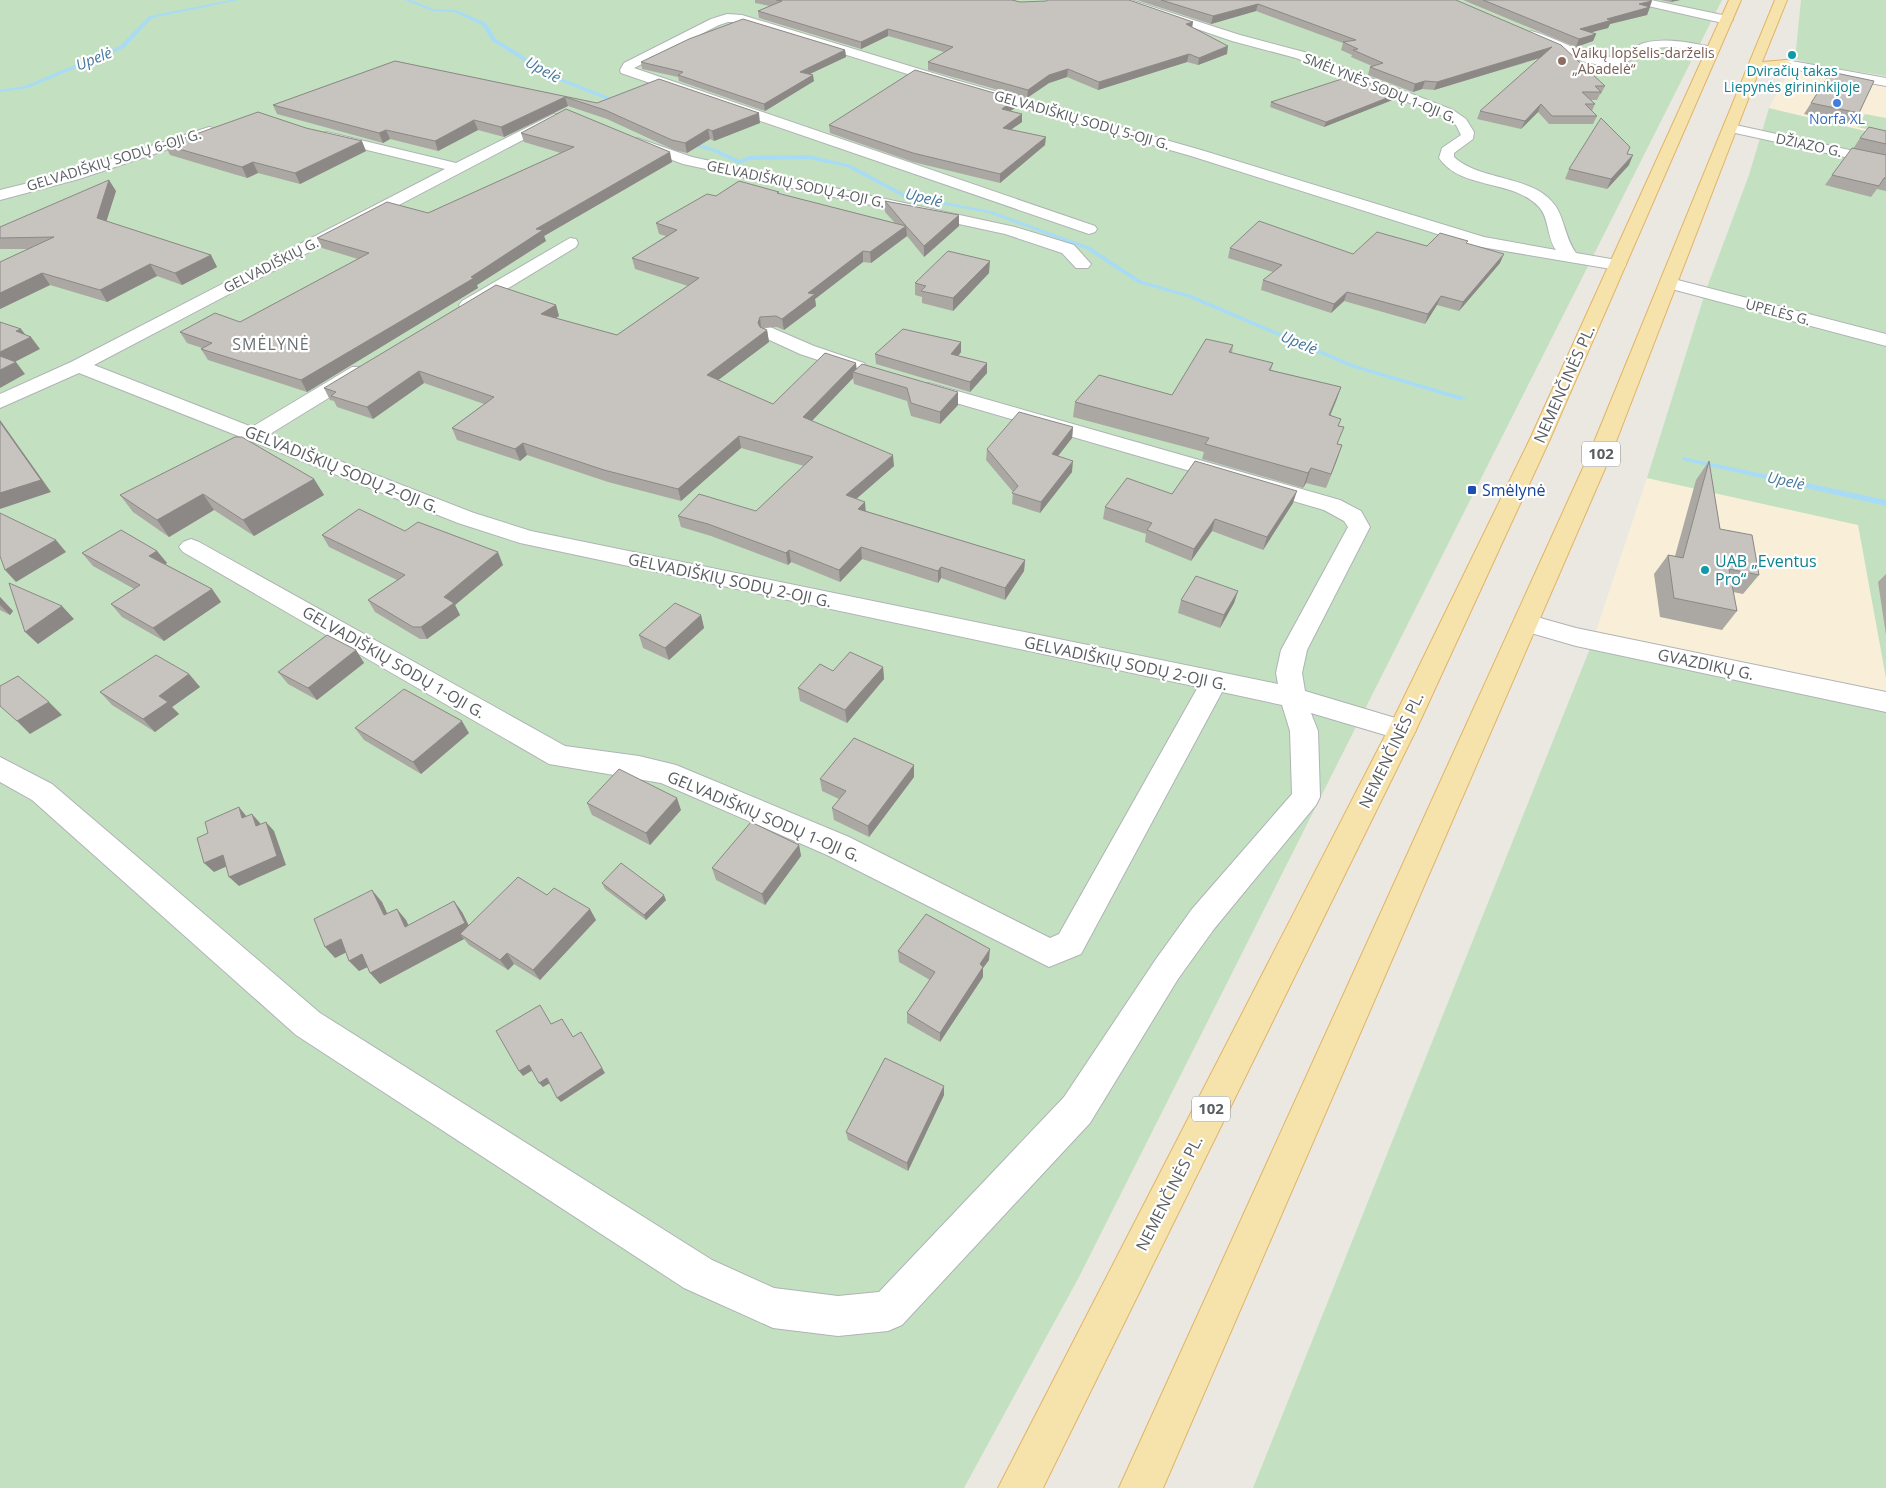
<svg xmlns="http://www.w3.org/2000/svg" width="1886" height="1488" viewBox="0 0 1886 1488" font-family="'Open Sans',sans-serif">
<rect width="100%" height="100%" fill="#ebe8e2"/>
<path fill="#f9efd8" d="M1791,68L1886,84V136L1769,108Z
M1647,478L1859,525L1886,678V710L1591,646Z"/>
<path fill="#c3e1c0" d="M0,0H1722L1079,1277L964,1488H0Z
M1801,0H1886V76L1814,65L1795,59Z
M1769,108L1886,136V678L1858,525L1647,478L1706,290L1749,175Z
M1865,114L1886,118V133L1857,127Z
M1591,646L1886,710V1488H1253Z"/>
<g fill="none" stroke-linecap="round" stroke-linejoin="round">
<path fill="#a8dbf5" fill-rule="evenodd" d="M231,0H239L152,18L124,48L28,88L0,92V90L25,86L120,46L149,16Z
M405,0H411L433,9L456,10L486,23L496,39L553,75L617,100V107L613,108V102L549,77L492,41L482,25L454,12L432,11Z
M688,141L716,149L739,160L749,156L808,155L851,165L907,195L991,211L1090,247L1142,281L1191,295L1355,365L1467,398L1460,400L1351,367L1187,297L1138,283L1086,249L988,213L903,197L847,167L808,159L750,160L739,164L712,151L686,144L685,143Z
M1683,457L1886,500V506L1686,461L1682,459Z"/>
<g stroke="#afb3b6" stroke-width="2">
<path id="minor" d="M1113,0H1131L1240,35L1304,52L1453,110L1466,119L1474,132L1473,139L1454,153V157C1480,181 1532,175 1554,204C1564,216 1565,238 1576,253L1617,260L1623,261L1626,265L1623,269L1617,270L1475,246L1191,156L949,87L741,22H728L719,25L634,68L1095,226L1097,229L1095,232L1089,234L621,73L620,70L624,63L711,19L727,14L742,15L959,81L1201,150L1484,237L1556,250C1547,238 1549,217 1539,207C1513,179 1461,190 1439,158L1442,148L1461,135L1456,125L1443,116L1296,58L1232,41Z
M1629,0H1651L1727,16L1733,20L1727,24L1635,3Z
M1531,31C1559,38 1583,56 1612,57C1624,58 1633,46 1644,43C1667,37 1690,43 1713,47L1719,51L1713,55C1693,51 1668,43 1649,50C1637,53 1630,63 1618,65C1588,69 1553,49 1527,38L1525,35Z
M1786,60L1886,78V86L1781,67L1780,64L1781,61Z
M554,114L559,115L561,118L559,121L94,365L252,427L352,367H366L369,371L366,375L270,434L474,513L531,531L1278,684L1276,673L1281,650L1348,527L1344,521L1324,510L915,391L912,387L915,383H929L1340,500L1361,511L1370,527L1307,650L1302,673L1305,691L1412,723L1416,730L1412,737L1402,740L1311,713L1318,731L1320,797L1316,805L1214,929L1178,979L1090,1123L902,1325L888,1331L838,1336L773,1328L684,1288L296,1035L32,800L0,782V757L52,784L320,1013L712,1260L774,1288L838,1296L879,1292L1064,1097L1156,959L1192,909L1292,794L1290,731L1282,705L1222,692L1081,954L1049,967L827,855L661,783L549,764L183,552L179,547L183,542L191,539L199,542L565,746L639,756L676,765L849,837L1050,938L1059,934L1198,687L520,543L458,523L79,373L0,408V394L71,362L445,169L322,139L320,136L322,133L327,132L456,163Z
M1731,124L1886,158V166L1726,131L1724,128L1726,125Z
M209,127L214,128L216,131L214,134L79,179L0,200V190L69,173Z
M637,138L692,157L1015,227L1074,245L1091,264L1088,268H1076L1062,253L1005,234L683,164L632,145L630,142Z
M570,238L576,239L578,243L576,247L474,309H462L459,305L462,301Z
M1670,278L1886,334V346L1664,287L1661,283L1664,279Z
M770,327L814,346L864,363L867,367L864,371L857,373L800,354L763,337L761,333L763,329Z
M1526,614L1576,628L1886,692V712L1576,646L1517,629L1514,623L1517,617Z"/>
</g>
<g stroke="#e1b365" stroke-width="2">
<path id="major" d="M1729,0H1741L1550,439L1416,730L1043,1488H998L1388,730L1530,439Z
M1775,0H1787L1762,62L1786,60L1792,64L1786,68L1759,71L1610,457L1163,1488H1119L1588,457Z"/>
</g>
<use href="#minor" fill="#fff" fill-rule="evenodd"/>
<use href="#major" fill="#f6e3ac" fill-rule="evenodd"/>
</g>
<path fill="#aba8a3" d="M755,0H1012L1020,2L1192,27L1227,54L1198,65L1187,62L1098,90L1067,77L1049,83L1027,98L928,70V62L944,52L888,36L861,49L759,18L758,11L770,6L755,3Z
M1137,0H1456L1605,86L1601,94H1600L1597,100H1591L1595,104L1592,111L1597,116L1593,124H1549L1538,112L1521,129L1477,119L1480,111L1541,58L1434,90L1422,89L1413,92L1368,75L1370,67L1372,66L1351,57L1352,55L1341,50L1343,43L1256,11L1211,24Z
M1463,0H1649V7H1650L1647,15L1610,24L1608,28L1592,32L1596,34L1593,41L1576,47Z
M1660,0H1680L1671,2Z
M845,50L846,57L810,74L814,81L765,111L679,81L678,77L642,69L641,62Z
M395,61L597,103L760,123L714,141L710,139L687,153L674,150L607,119L568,106L504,137L478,130L438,151L390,139L383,143L277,114L273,105Z
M1397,94L1395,99L1324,127L1270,107L1271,102Z
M1015,99V108L1010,111L1022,114V122L1011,129L1045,145L1000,183L913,162L830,133L829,125Z
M1811,103L1859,113L1852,124L1804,114Z
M1886,131V191L1877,189L1871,197L1825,185L1832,175L1853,149L1860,138Z
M521,133L672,162L544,236L546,241L477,285L478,288L307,392L208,360L201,349L202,348L187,343L180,332L240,322L358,259L322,248L317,238L428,213L561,153L524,142Z
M165,145L366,151L300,184L258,173L247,178L170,155Z
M1627,154L1629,165L1607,189L1565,179L1569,169Z
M116,191L106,221L211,255L217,267L182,285L157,276L107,302L50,285L0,309V262L28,249H0V227Z
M779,194L895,223L885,212V201L959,215V226L924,257L907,236L871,263L863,262L815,299L816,306L784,330L777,327L763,328L767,330L769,342L718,380L773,404L857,368L958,405L940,424L911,416L907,401L854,384L853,378L812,421L894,466L856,499L866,511L1025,560L1024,571L1005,600L941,578L938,583L862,559L840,582L791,562L788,565L711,536L681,527L678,516L756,511L804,466L741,448L681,501L608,482L527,455L520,461L457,440L452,428L484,404L424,383L373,419L337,407L334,401L330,400L324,388L556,305L559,316L556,318L617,335L688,286L635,269L632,258L666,236L659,234L656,223L716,196Z
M1467,244L1500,263L1459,311L1437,305L1425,324L1344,301L1331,313L1261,290L1263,280L1273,272L1228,258L1230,248L1353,254L1427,246Z
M989,273L953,311L922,303V297L915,295V283Z
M961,342V352L958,356L987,363V373L970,392L876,364L875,354Z
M1233,345L1232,353L1273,363L1271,370L1341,387L1336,401L1330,416L1339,426L1338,444L1342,445L1326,488L1306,483L1303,488L1202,459L1204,452L1073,417L1075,402L1172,395Z
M1073,427L1072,438L1058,456L1072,472L1040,513L1012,504L1013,492L986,460L987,449Z
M1709,461L1720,529L1759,575L1743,594L1733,592L1737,611L1722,630L1660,617L1654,574L1668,555L1675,556L1696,480Z
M314,479L324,495L254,536L214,510L169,537L133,512L120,495Z
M1172,494L1293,503L1263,550L1212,531L1191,561L1145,542L1146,534L1103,519L1105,507Z
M322,535L503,565L455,605L460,615L427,639H420L375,612L368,600L397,580L329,547Z
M157,551L167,563L165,564L212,589L221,602L164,641L122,617L111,604L134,589L93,566L82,553Z
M1886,574V635L1878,582Z
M1238,591L1234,603L1220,628L1178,613L1181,600Z
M0,597L13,611L10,615L0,610Z
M701,615L704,628L669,660L643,648L639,635Z
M356,650L364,663L317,700L288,684L278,672Z
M883,667L884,679L847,723L800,701L798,688L833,671Z
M189,674L200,687L172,707L179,714L155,732L112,705L100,692Z
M355,728L469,733L421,774L364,740Z
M914,777L869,837L834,820L832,808L839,799L822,791L820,779Z
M587,803L681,810L650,845L592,815Z
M799,845L801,856L765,905L716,880L712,868Z
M602,883L666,900L646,920L605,889Z
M547,895L596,920L540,980L514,964L508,970L469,945L464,939L380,984L367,967L359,971L346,952L335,958L382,902L387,914L406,920L408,925L462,912L469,926Z
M898,951L989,960L983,968V977L940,1042L907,1023V1013L930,980L899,962Z
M944,1086V1095L908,1171L848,1140L846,1132Z"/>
<path fill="#8b8885" d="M1672,0H1680L1671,2Z
M1652,1L1647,15L1610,24L1608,28L1577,36L1580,29L1607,19L1639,4Z
M1258,4L1256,11L1211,24L1213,16Z
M1193,22L1192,29L1186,24Z
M888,29V36L861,49V42Z
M1596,34L1593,41L1576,47L1579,39Z
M1228,46L1227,54L1198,65L1199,58Z
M1552,47L1549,55L1434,90L1437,82Z
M845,50L846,57L801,78L800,72Z
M1189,54L1187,62L1098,90L1099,82Z
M1068,69L1067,77L1049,83L1027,98L1028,90L1049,75Z
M813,75L814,81L765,111L764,104Z
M1425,81L1422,89L1413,92L1415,84Z
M1397,94L1395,99L1324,127L1326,122Z
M565,97L568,106L504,137L501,127Z
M1015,99V108L1001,117L1002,109Z
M1541,104L1538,112L1521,129L1525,121Z
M759,113L760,123L714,141L712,131Z
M1022,114V122L1002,136L1003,128Z
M474,120L478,130L438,151L435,141Z
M708,129L710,139L687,153L685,143Z
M386,130L390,139L383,143L379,133Z
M1046,137L1045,145L1000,183V174Z
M362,141L366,151L300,184L295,173Z
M670,152L672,162L544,236L546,241L477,285L478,288L307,392L301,380L536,229Z
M1633,155L1629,165L1607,189L1611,179Z
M253,162L258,173L247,178L242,167Z
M109,180L116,191L104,229L97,218Z
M959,215V226L924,257V246Z
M906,226L907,236L871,263L870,252Z
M863,251V262L815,299L816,306L784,330L782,319L808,293Z
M1504,254L1500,263L1459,311L1463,302Z
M211,255L217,267L182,285L175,273Z
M990,261L989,273L953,311V298Z
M150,264L157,276L107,302L100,290Z
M42,273L50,285L0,309V293Z
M1347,292L1344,301L1331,313L1334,304Z
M1441,296L1437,305L1425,324L1428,314Z
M556,305L559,316L545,325L541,314Z
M760,317L761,328L759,334L758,323Z
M21,329L28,338L31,337L40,349L5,367L0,361V352L16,331Z
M767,330L769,342L709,387L707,375Z
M961,342V352L951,365V354Z
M16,362L25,374L0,388V370Z
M856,363L857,373L853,372V378L804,429L803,417Z
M987,363V373L970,392V382Z
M419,371L424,383L373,419L367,407Z
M1341,387L1336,401L1324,430L1329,415Z
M958,392V405L940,424V412Z
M0,420L51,492L0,509Z
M1073,427L1072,438L1051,465L1052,454Z
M739,436L741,448L681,501L678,489Z
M523,443L527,455L520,461L515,449Z
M1342,445L1337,460L1326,488L1331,474Z
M893,455L894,466L847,507L846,495Z
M1073,461L1072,472L1040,513L1041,502Z
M1311,468L1306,483L1303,488L1308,473Z
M314,479L324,495L254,536L243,520Z
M1297,491L1293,503L1263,550L1267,537Z
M203,494L214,510L169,537L157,520Z
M865,502L866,514L858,509Z
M1215,519L1212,531L1191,561L1194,549Z
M56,540L66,552L16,582L5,570Z
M861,547L862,559L840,582L839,570Z
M789,550L791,562L788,565L786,553Z
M157,551L167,563L159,568L149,556Z
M498,552L503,565L455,605L460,615L427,639L421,627L444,597Z
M1025,560L1024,571L1005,600V588Z
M941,567V578L938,583V571Z
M212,589L221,602L164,641L153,628Z
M1238,591L1234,603L1220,628L1224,615Z
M0,597L13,611L10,615L0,605Z
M62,606L74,619L38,644L25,632Z
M701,615L704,628L669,660L665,648Z
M356,650L364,663L317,700L308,688Z
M883,667L884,679L847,723L845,710Z
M189,674L200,687L172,707L179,714L155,732L143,719L159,696Z
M49,702L62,715L30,734L17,721Z
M462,721L469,733L421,774L413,762Z
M914,765V777L869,837L868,826Z
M677,798L681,810L650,845L646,833Z
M239,807L247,817L242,818Z
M252,814L260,823L265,835L256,826Z
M266,822L274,831L286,865L239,886L229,877Z
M799,845L801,856L765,905L762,894Z
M223,855L232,864L214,872L204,863Z
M372,890L382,902L393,926L384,915Z
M664,895L666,900L646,920L644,915Z
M454,901L462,912L473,934H460L464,939L380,984L370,973Z
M397,909L406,920L414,938L405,927Z
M590,909L596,920L540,980L533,970Z
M341,939L351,950L335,958L325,947Z
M990,949L989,960L983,968V977L940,1042V1033L980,964Z
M507,953L514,964L508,970L500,960Z
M362,954L372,965L359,971L349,961Z
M584,1037L605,1073L561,1102L557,1098Z
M529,1065L533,1070L523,1076L519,1071Z
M547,1078L550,1083L543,1087L539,1083Z
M944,1086V1095L908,1171L907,1163Z"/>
<path fill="#c7c3be" stroke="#8b8885" d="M776,0H1012L1020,2L1046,1L1048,0H1129L1193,22L1186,24L1228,46L1199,58L1189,54L1099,82L1068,69L1049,75L1028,90L928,62L953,47L888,29L861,42L758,11L782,1Z
M1161,0H1456L1561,45L1605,86H1595L1601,92H1582L1595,104H1585L1597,116H1552L1541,104L1525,121L1480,111L1552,47L1437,82L1425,81L1415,84L1370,67L1383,63L1353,50L1358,49L1343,42L1356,40L1258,4L1213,16Z
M1483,0H1649L1652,1L1639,4L1650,7L1607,19L1612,20L1580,29L1596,34L1579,39Z
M743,19L845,50L800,72L813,75L764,104L678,75L683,72L641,62L689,39Z
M395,61L597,103L659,79L759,113L712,131L708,129L685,143L672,140L605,110L565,97L501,127L474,120L435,141L386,130L379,133L273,105Z
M915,70L1015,99L1002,109L1022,114L1003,128L1046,137L1000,174L913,153L829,125Z
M1831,72L1874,81L1859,113L1811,103Z
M1351,76L1397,94L1326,122L1271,102Z
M566,109L670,152L536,229L543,230L471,277L474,278L301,380L201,349L212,343L180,332L215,313L240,322L369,253L317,238L387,202L428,213L574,147L521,133Z
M258,112L306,128L362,141L295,173L253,162L242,167L165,145Z
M1601,118L1630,147L1627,154L1633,155L1611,179L1569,169Z
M1869,127L1886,131V144L1860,138Z
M1852,148L1886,155V178H1884L1879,186L1832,175Z
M109,180L97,218L211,255L175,273L150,264L100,290L42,273L0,293V262L54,237L0,238V227Z
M739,181L779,192L777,193L906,226L885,201L959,215L924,246L906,226L870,252L863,251L808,293L815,294L782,319L776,316L760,317L758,323L760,327L767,330L707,375L773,404L825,353L856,363L803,417L893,455L846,495L865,502L858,509L1025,560L1005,588L941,567L938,571L861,547L839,570L789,550L786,553L708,524L678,516L699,494L756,511L813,457L739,436L678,489L604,470L523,443L515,449L452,428L494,397L419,371L367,407L331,396L336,392L324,388L496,285L556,305L541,314L617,335L699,278L632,258L677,230L656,223L707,194L716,196Z
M1259,221L1353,254L1377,232L1427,246L1440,233L1468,241L1466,243L1504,254L1463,302L1441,296L1428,314L1347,292L1334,304L1263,280L1282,265L1230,248Z
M948,251L990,261L953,298L921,291L926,286L915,283Z
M0,322L21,329L16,331L31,337L0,352Z
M903,329L961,342L951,354L987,363L970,382L875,354Z
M1206,339L1233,345L1229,352L1273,363L1269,370L1341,387L1329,415L1341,419L1338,426L1344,427L1337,444L1342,445L1331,474L1311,468L1308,473L1205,444L1209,438L1075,402L1099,375L1172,395Z
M0,356L16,362L0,370Z
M862,364L958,392L940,412L911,403L907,388L853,372Z
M1019,412L1073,427L1052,454L1073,461L1041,502L1012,493L1018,486L987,449Z
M0,422L41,480L0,493Z
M235,437H242L314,479L243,520L203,494L157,520L120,495Z
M1195,461L1297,491L1267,537L1215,519L1194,549L1147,530L1152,523L1105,507L1127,478L1172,494Z
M1709,461L1720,529L1752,535L1759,575L1729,569L1737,611L1674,598L1668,555L1683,558Z
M359,509L405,531L418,522L498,552L444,597L454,603L421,627H413L368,600L405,575L322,535Z
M0,513L56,540L5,570L0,556Z
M121,530L157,551L149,556L212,589L153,628L111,604L140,585L82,553Z
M1196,576L1238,591L1224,615L1181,600Z
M9,583L62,606L25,632Z
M675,603L701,615L665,648L639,635Z
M327,635L356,650L308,688L278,672Z
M850,652L883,667L845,710L798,688L820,664L833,671Z
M156,655L189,674L159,696L168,702L143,719L100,692Z
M18,676L49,702L17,721L0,706V686Z
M404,689L462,721L413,762L355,728Z
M854,738L914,765L868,826L832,808L846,791L820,779Z
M619,769L677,798L646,833L587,803Z
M239,807L242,818L252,814L256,826L266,822L277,856L229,877L223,855L204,863L197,838L208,833L205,822Z
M751,822L799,845L762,894L712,868Z
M621,863L664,895L644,915L602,883Z
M518,877L547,895L554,888L590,909L533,970L507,953L500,960L460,934Z
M372,890L384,915L397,909L405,927L454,901L465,923L370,973L362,954L349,961L341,939L325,947L314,919Z
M926,914L990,949L980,964L983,967L940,1033L907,1013L935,972L898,951Z
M540,1005L551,1024L562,1019L573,1037L581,1032L602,1068L557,1098L547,1078L539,1083L529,1065L519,1071L496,1031Z
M885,1058L944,1086L907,1163L846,1132Z"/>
<g fill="#0f9aa8" stroke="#fff" stroke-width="2">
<circle cx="1792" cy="55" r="5"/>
<circle cx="1705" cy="570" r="5"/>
</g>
<circle fill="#8d6e63" stroke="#fff" stroke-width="2" cx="1562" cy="61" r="5"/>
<circle fill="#3f7fe0" stroke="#fff" stroke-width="2" cx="1837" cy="103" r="5"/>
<rect fill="#1a4fb4" stroke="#fff" stroke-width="2" x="1467" y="485" width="10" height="10" rx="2.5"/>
<g text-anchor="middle" stroke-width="4.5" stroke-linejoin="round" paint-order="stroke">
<g font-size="14" fill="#785e54" stroke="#fff" text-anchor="start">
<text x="1572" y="58">Vaikų lopšelis-darželis<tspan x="1572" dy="16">„Abadelė“</tspan></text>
</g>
<g font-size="14" fill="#0d838f" stroke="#fff">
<text x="1792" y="76">Dviračių takas<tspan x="1792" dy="16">Liepynės girininkijoje</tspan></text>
</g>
<g font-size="14" fill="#5a5e61" stroke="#fff">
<text transform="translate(1380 88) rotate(22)" y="5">SMĖLYNĖS SODŲ 1-OJI G.</text>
<text transform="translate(1082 120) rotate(16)" y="5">GELVADIŠKIŲ SODŲ 5-OJI G.</text>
<text transform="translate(1809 145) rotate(12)" y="5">DŽIAZO G.</text>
<text transform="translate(114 160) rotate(-17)" y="5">GELVADIŠKIŲ SODŲ 6-OJI G.</text>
<text transform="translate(796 184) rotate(12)" y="5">GELVADIŠKIŲ SODŲ 4-OJI G.</text>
<text transform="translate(271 265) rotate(-27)" y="5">GELVADIŠKIŲ G.</text>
<text transform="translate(1778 312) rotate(15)" y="5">UPELĖS G.</text>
</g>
<g font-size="14" fill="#366cbe" stroke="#fff">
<text x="1837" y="124">Norfa XL</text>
</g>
<g font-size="15" font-style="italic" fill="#45789c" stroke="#fff">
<text transform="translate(94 59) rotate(-22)" y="5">Upelė</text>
<text transform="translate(543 70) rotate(29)" y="5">Upelė</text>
<text transform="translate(924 198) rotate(14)" y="5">Upelė</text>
<text transform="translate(1299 343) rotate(23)" y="5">Upelė</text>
<text transform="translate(1786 481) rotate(12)" y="5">Upelė</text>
</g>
<g fill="#fff" stroke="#8c8e90" stroke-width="1">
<rect x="1582" y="441.5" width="38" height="25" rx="4"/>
<rect x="1192" y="1096.5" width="38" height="25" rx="4"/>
</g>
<g font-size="15" font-weight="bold" fill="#5a5e61">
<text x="1601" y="459">102</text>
<text x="1211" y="1114">102</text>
</g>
<g font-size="16" letter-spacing="1" fill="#6b7073" stroke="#fff">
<text x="271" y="350">SMĖLYNĖ</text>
</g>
<g font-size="16" fill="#5a5e61" stroke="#fff">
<text transform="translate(1564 384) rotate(-66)" y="6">NEMENČINĖS PL.</text>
<text transform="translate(342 469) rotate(22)" y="6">GELVADIŠKIŲ SODŲ 2-OJI G.</text>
<text transform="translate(730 580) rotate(12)" y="6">GELVADIŠKIŲ SODŲ 2-OJI G.</text>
<text transform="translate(394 662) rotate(30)" y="6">GELVADIŠKIŲ SODŲ 1-OJI G.</text>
<text transform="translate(1126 663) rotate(12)" y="6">GELVADIŠKIŲ SODŲ 2-OJI G.</text>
<text transform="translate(1706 664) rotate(12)" y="6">GVAZDIKŲ G.</text>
<text transform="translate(1391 750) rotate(-64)" y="6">NEMENČINĖS PL.</text>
<text transform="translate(764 816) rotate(23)" y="6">GELVADIŠKIŲ SODŲ 1-OJI G.</text>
<text transform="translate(1169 1193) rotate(-63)" y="6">NEMENČINĖS PL.</text>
</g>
<g font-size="16" fill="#164399" stroke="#fff" text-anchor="start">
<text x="1482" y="496">Smėlynė</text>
</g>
<g font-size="16" fill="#0d838f" stroke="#fff" text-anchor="start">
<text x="1715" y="567">UAB „Eventus<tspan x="1715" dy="18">Pro“</tspan></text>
</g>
</g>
</svg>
